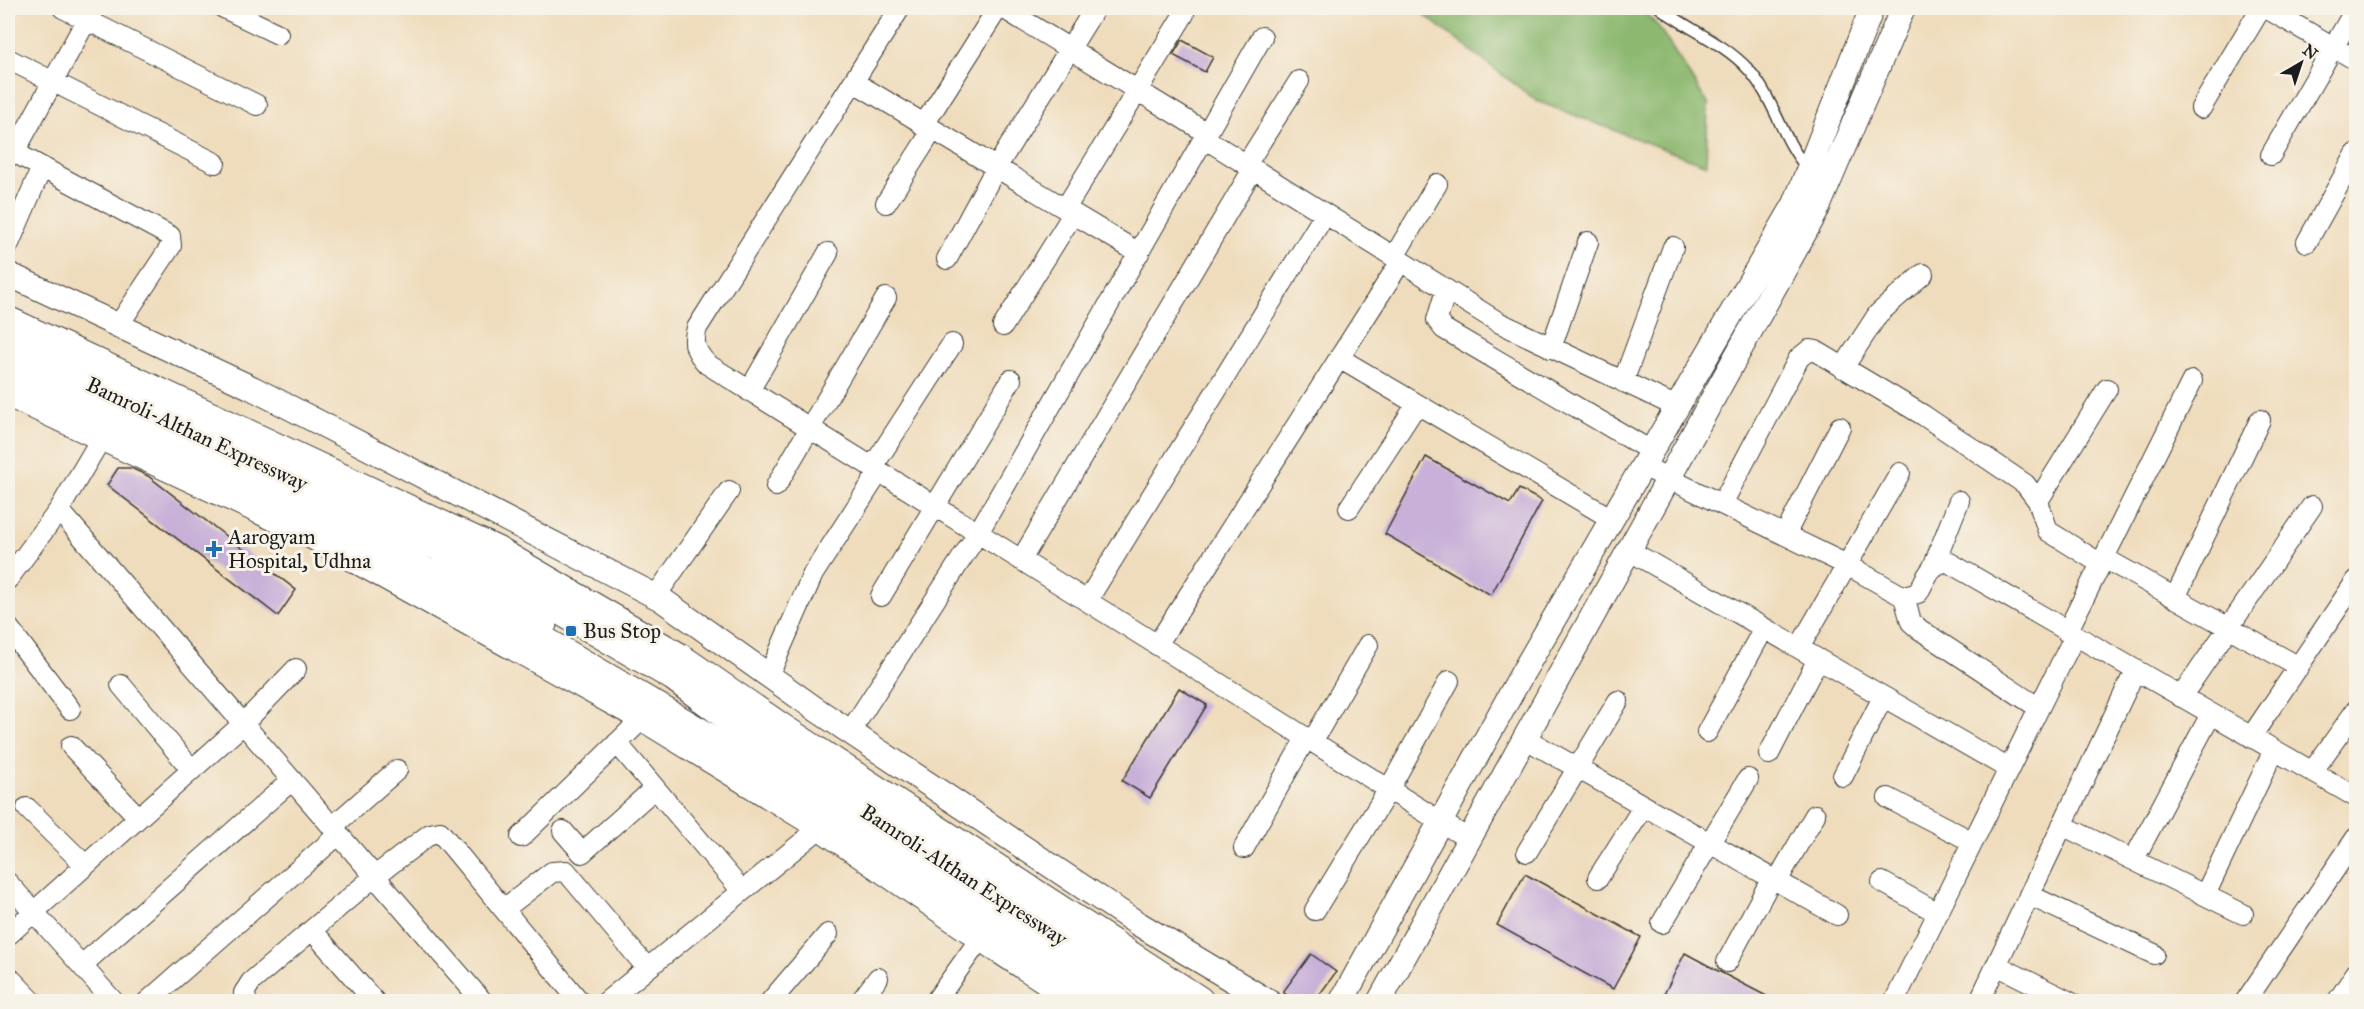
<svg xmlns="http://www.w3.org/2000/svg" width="2364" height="1009" viewBox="0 0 2364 1009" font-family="'IM FELL Great Primer',serif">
<rect width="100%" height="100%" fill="#f7f3e8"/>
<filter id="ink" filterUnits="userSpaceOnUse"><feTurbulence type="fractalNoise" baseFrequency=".0167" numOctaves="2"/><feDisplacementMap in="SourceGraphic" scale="12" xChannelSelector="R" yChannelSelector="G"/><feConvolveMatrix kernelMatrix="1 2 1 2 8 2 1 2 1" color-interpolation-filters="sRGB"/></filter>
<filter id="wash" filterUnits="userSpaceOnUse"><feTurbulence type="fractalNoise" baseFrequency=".008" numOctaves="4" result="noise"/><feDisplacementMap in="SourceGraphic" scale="24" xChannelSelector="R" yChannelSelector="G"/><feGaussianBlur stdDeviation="1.35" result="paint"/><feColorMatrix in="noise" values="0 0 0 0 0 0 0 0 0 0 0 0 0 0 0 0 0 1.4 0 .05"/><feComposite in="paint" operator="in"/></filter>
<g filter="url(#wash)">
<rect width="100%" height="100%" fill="#efdcbc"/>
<path fill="#8cb86f" stroke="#546a46" stroke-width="1.5" d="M1415,8H1640L1658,26L1708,104L1706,165L1537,101Z"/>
<g id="blocks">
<path fill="#c8b0d8" d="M1182,40L1213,57L1205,72L1173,55Z
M1426,457L1510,504L1519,489L1542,501L1491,595L1385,534Z
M118,468H131L148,476L296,590L278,616L107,485Z
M1179,688L1207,705L1150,798L1122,781Z
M1525,874L1641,937L1613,989L1497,925Z
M1685,953L1722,973L1778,1002H1660Z
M1311,954L1336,972L1314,1002H1296L1283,992Z"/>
</g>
</g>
<g filter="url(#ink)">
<use href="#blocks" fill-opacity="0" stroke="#3c3934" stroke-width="1.5"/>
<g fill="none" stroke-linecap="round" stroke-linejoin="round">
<g stroke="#3c3934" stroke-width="13">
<path id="service" d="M1660,8C1688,29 1724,43 1748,69C1775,99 1782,141 1808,169"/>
</g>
<g stroke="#3c3934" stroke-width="22">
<path id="minor" d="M63,8L257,105
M224,8L278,34
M900,8L697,328C692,344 696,352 707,364L1470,840
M1003,8L1207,133
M2266,8L2356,60
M8,59L215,163
M854,82L1139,253
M2201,108L2261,8
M923,126L998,8
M1204,138L1498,322L1677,407
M8,149L170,236L171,246L118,326
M14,153L93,8
M2271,155L2356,8
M1246,165L1299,81
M886,203L932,131
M1065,209L1184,14
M2307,242L2356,154
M8,246L42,167
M1394,257L1437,184
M947,259L996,168L1095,8
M1446,290L1437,320L1444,329L1651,451
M1003,326L1073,214
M1551,348L1588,242
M1339,358L1612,519
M1843,368L1878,314L1923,274
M1623,382L1673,247
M749,391L828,253
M1643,466L1849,566L1904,597L1918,593C1926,579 1930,562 1948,562L2356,797
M872,468L952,344
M776,486L886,298
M2038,501L2107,389
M1722,504L1799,358L1809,350L1816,351L1923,415L2025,484L2038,501L2048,531L2101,564
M1349,508L1417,404
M59,510L483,1002
M1785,535L1840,427
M1630,551L2009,769
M2104,558L2299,667
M1021,560L1253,169
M1933,567L1959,501
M8,579L59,510L102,437
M881,596L1011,380
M655,597L729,491
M1904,597L1911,622L1919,629L2039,708
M2175,598L2260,420
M1087,601L1325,214
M8,627L70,709
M2067,632L2192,381
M1157,645L1401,261
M1799,648L1900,473
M769,675L813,574L879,472
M121,685L192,770
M2181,697L2312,506
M850,732L978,533L1262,37
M1707,732L1764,628
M2251,737L2356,581
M1526,739L1837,915
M1312,742L1368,645
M617,743L742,891
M71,746L138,817
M1769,754L1818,659
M2312,772L2356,710
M1843,776L1883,697
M1888,798L1973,842
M27,808L85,865
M2062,825L2243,914
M332,827L397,770
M563,831L582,853L655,788
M521,837L642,719
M1244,848L1306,738
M1527,852L1618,701
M2134,859L2211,714
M1598,878L1644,806
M1777,881L1815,815
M1882,882L1938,913
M8,883L114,1002
M2029,895L2154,954
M2205,895L2274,750
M504,909L552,872L566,871L647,968
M1315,910L1389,789L1449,681
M1662,923L1748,779
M312,930L375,1002
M8,935L243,724L296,669
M1727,962L1772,878
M82,965L292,780
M1996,965L2070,1002
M8,976L33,1002
M147,1002L339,834
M247,1002L244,993L251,982L375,876L430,834L440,832L580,1002
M606,1002L820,828
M770,1002L828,934
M860,1002L878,978
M935,1002L980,939
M1043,1002L1053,986
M1894,1002L2074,637
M1979,1002L2135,671
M2245,1002L2356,838
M2337,1002L2356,973"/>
</g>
<g stroke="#3c3934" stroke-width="26">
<path id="tertiary" d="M8,274L252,388L661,599L817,710L1137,923L1269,1002
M8,395L305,533L649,723L820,828L1000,952L1077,1002
M1341,1002L1523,672L1795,204L1872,8
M1379,1002L1816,212L1903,8"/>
</g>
<g stroke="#3c3934" stroke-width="29">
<path id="secondary" d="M8,345L386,524L486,568L673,677L770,749L1159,1002
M445,564L543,624"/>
</g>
<g stroke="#3c3934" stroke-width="34">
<path id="primary" d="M8,323L497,553L677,658L780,729L1198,1002
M8,369L310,511L430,576L766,773L1118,1002"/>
</g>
<use href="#service" stroke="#fff" stroke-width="10"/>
<use href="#minor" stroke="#fff" stroke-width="20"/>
<use href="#tertiary" stroke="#fff" stroke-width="24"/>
<use href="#secondary" stroke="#fff" stroke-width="27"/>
<use href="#primary" stroke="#fff" stroke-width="32"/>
</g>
</g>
<g fill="#1f6fb2" stroke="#f7f3e8" stroke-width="2">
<path d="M211 540h6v6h6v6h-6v6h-6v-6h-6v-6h6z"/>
<rect x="565" y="625" width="12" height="12" rx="3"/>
</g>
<g text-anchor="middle" stroke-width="6" stroke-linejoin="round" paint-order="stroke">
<g font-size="21" fill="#1c1c1c" stroke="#f7f3e8">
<text transform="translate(197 434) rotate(25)" y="7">Bamroli-Althan Expressway</text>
<text transform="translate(964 875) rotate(33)" y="7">Bamroli-Althan Expressway</text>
</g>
<g font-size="21" fill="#1c1c1c" stroke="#f7f3e8" text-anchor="start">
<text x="228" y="544">Aarogyam<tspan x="228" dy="24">Hospital, Udhna</tspan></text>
<text x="583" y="638">Bus Stop</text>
</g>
</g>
<rect width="2364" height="1009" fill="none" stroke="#f7f3e8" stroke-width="30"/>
<g transform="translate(2301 63) rotate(39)" stroke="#f7f3e8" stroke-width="4.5" paint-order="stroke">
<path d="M0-4.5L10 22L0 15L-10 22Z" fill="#1c1c1c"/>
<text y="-9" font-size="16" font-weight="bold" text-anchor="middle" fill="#1c1c1c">N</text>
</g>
</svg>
